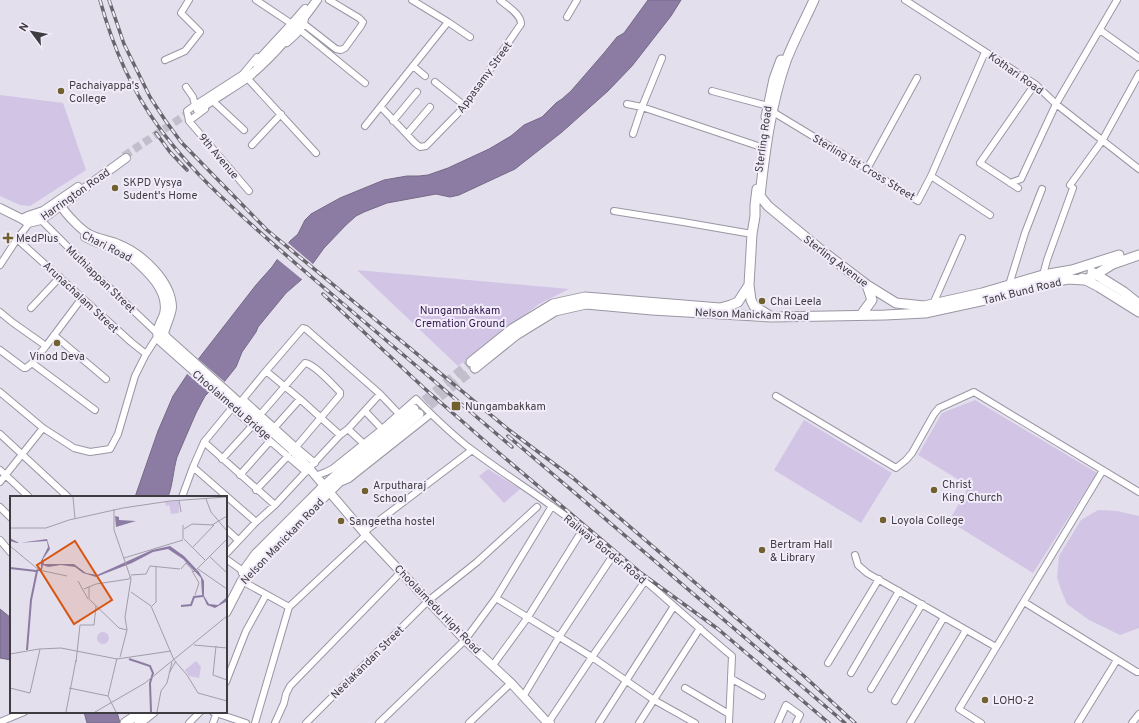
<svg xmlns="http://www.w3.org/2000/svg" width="1139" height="723" viewBox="0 0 1139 723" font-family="Overpass,sans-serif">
<rect width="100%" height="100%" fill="#e4dfed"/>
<path fill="#d1c4e5" d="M0,95L63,103L86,170L30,206L20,205L0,196Z
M357,270L569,289L539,304L458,366Z
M975,400L1097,473L1033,573L949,521L969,486L918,455L942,413Z
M804,420L892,473L861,523L774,470Z
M488,469L520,489L504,503L479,476Z
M1098,510L1117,511L1139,516V628L1120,635L1089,620L1067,604L1062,592L1057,578L1059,556L1081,520Z"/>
<path fill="#8c7ca4" stroke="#756986" d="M648,0H681L671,16L632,66L608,91L562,132L515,169L459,195L450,197L436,194L387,203L364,212L356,216L346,225L324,248L301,280L286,293L258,327L256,332L242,352L236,367L224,382L210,391L205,396L196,413L177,457C173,471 173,484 168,497H135L158,431L173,396L193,366L256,285L272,267L290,241L298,234L305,220L311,214L340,198L384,180L407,176H419L428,175L448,168L489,149L511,136L524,125L542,117L556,103L562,99L571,91L604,53L617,37L624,33Z
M0,609L11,618V660L0,658Z
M84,712H117L120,723H87Z"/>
<path fill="#e4dfed" d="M287,242L314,265L304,281L276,258Z
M197,358L226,383L210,393L186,373Z"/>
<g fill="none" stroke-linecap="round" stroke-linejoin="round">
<path stroke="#c3becb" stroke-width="8" stroke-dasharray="8 4" stroke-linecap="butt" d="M124,156L193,110"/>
<path stroke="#c3becb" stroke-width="9" stroke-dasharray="9 4.5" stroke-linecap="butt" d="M414,409L471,362
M419,414L475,368"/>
<g stroke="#9b96a3" stroke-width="8">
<path id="minor" d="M256,0L292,24
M412,0L448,22L470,37
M905,0L1035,84L1056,104L1139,169
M567,17L577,0
M304,24L336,49L341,50L345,48L361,26L363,22L359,18L329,0
M300,30L365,83
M1100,30L1139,58
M287,43C295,36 304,29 305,18
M165,60L185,51L200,32L181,13L189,0
M413,66L425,76
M249,80L316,153
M435,82L465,106
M186,87L193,97L195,105
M712,91L768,106
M215,103L244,130
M627,104L642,107L761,147
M381,107L415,143L420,147L426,146L465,106L521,24C521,14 507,6 500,0
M205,109L189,121L187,111L195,105L243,74L257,57
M773,112L867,169L918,201L931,176L985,52
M189,121L249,191
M393,121L417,92
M365,126L448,22
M407,134L430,107
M633,134L642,107L662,58
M252,145L281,114
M867,169L917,78
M931,176L990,215
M1010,183L1021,179L1056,104L1117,0
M1070,185L1102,141L1139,74
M1018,188L980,163L1035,84
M614,211L683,222L752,234
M41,220L96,275L156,332L160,333
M17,239L131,342L146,354
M0,265L17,239L27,226L28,219
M1043,275L1047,260L1073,188
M1009,285L1025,233L1042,189
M933,304L962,238
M31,308L60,277
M0,312L12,322L46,346
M54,335L106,379
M0,350L24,368H26L32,363L46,346L82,298
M32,363L95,410
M266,371L300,399L340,435
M0,392L43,428L74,448L90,452L110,449L118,434L135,376L146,354L157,337
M776,396L896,468L906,460L912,453L934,414L939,408L974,392L979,395L1139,492
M365,411L382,429
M260,415L305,363C314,364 331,383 338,390L340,392V395L296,447
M275,427L300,399
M348,429L364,444
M0,434L68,497
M204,442L275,505
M222,459L253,425
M315,463L296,447L243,399L266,371L303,328L306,329L380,394L399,414
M193,467L256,522
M0,470L29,497
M240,475L270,441
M315,476L326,472L332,469L382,429L416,399C434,417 452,435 472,450C509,478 548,501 584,530C635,570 682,614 732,656L729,723
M0,482L43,428
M342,482L349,479L431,414
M256,490L288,456
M182,497L193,467L204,442L232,408L306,472
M0,507L11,518
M226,529L238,540
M364,532L472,450
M0,540L11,553
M226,554L256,522L275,505L340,435L348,429L380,394
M855,555L858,565L867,573L996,647
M226,559L243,571
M242,581L289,607
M496,598L592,657L654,700L695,723
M1024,602L1137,672H1139
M828,663L879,579
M493,665L528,617L583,529
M851,673L899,591
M732,679L762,696
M226,682L246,631L266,595
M685,688L729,714
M871,689L922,604
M524,695L559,637L614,554
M895,701L944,617
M213,712L246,723
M0,722L24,712
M189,723L200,712
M213,723L217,712
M255,723L289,607L366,535
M275,723L284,703L286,694L290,686L401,572
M306,723L428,601L477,562L537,507
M379,723L465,640L496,598L552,506
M469,723L511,683
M548,723L592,657L645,581
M599,723L674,606
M639,723L700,628
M778,723L786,705L800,715L796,723
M910,723L966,630
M981,723L959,709L1103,470
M1078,723L1117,660
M1132,723L1139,714"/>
</g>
<g stroke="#9b96a3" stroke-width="10">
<path id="tertiary" d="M256,63L292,24L305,9
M198,110C214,99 231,89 247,78C274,56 297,28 317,0
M61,206C66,214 81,230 89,234C98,239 109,240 118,244C141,253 171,280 172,307C172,313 166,326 164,333L166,337L290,448L309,468L366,535L465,640L511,683L545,720L550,723
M0,208L22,219L28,223L41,220L126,158
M22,219L28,216L43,211L78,187
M85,237L98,243L113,247
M125,253L129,255C145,269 170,290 164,314C161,323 154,331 159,340L228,401L246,416"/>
</g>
<g stroke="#9b96a3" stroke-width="11">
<path id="secondary" d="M814,0C805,20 794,40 786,61C771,104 765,150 760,196L768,206L821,250L867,285L896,303L924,306L982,293L1043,275L1072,270L1119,255
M766,117L774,79L781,60
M757,189L755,205V216L752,234L749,285L751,300L754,306L770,316
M1092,272L1124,292L1139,304
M1082,278L1099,287L1139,312
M861,315L872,300L867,285
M471,362L512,329L553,304L585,297L720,308L731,305L738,302L749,285
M475,368L516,335L555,311L586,304L652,310L772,317L885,315L925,313L985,300L1043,284L1068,279L1084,280L1095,275L1113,264L1139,255
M243,572L256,554L324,486L363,451L414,409
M226,612L242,581L261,559L339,482L368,456L419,414
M125,723L141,712
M139,723L153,712"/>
</g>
<use href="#minor" stroke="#fff" stroke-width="6"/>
<use href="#tertiary" stroke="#fff" stroke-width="8"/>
<use href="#secondary" stroke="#fff" stroke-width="9"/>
<g stroke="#69666d" stroke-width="3.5">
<path id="rail" d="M100,0C112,44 131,89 158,126C179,155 203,180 229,204C265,238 303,270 341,302C398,350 455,399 512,447
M109,0L124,44L150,97L165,120L181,142L267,230L509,430L573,478L804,676L855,723
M156,133L170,152L187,170
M323,294L424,388L486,442L641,573L718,629L829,723
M508,436L845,723"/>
</g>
<use href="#rail" stroke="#f2ecfa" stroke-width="2" stroke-dasharray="6" stroke-linecap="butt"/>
</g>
<g fill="#70612f" stroke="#f2ecfa" stroke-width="1.5">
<circle cx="61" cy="91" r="4"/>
<circle cx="115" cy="188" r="4"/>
<path d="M6 232h4v4h4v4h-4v4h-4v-4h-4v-4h4z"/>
<circle cx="762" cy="301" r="4"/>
<circle cx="57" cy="343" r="4"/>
<rect x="451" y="401" width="10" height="10" rx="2"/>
<circle cx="934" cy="490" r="4"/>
<circle cx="365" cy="491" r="4"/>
<circle cx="883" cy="520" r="4"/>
<circle cx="341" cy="521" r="4"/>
<circle cx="762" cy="550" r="4"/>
<circle cx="985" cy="700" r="4"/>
</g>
<g text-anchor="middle" stroke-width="4" stroke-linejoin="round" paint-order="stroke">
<g font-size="11" fill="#3e3c41" stroke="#f2ecfa">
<text transform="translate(1016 73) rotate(35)" y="4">Kothari Road</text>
<text transform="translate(484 77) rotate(-54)" y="4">Appasamy Street</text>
<text transform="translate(763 139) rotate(-82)" y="4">Sterling Road</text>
<text transform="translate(219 156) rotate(50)" y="4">9th Avenue</text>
<text transform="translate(864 167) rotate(31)" y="4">Sterling 1st Cross Street</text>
<text transform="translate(75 194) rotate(-35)" y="4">Harrington Road</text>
<text transform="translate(107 246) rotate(27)" y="4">Chari Road</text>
<text transform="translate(836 261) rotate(37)" y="4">Sterling Avenue</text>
<text transform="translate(101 279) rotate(44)" y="4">Muthiappan Street</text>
<text transform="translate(1022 291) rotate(-14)" y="4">Tank Bund Road</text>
<text transform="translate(81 297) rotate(43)" y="4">Arunachalam Street</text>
<text transform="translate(752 314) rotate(2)" y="4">Nelson Manickam Road</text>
<text transform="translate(232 405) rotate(41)" y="4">Choolaimedu Bridge</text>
<text transform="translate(282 541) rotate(-46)" y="4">Nelson Manickam Road</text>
<text transform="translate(605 549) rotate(39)" y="4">Railway Border Road</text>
<text transform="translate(438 609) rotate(46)" y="4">Choolaimedu High Road</text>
<text transform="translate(367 662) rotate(-45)" y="4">Neelakandan Street</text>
</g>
<g font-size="11" fill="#3e3c41" stroke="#f2ecfa" text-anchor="start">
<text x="69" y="89">Pachaiyappa's<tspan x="69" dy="13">College</tspan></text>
<text x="123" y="186">SKPD Vysya<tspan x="123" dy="13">Sudent's Home</tspan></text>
<text x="16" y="242">MedPlus</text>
<text x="770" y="305">Chai Leela</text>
<text x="57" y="360" text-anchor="middle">Vinod Deva</text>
<text x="465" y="410">Nungambakkam</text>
<text x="942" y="488">Christ<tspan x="942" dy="13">King Church</tspan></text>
<text x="373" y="489">Arputharaj<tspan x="373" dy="13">School</tspan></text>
<text x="891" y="524">Loyola College</text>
<text x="349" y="525">Sangeetha hostel</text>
<text x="770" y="548">Bertram Hall<tspan x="770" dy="13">&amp; Library</tspan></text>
<text x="993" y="704">LOHO-2</text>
</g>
<g font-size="11" fill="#351c50" stroke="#f2ecfa">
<text x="460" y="314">Nungambakkam<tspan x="460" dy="13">Cremation Ground</tspan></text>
</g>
</g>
<g transform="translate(10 496)">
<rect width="217" height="217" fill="#e4dfed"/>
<path d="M169,5V17L161,18L159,9L156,10L155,6ZM87 142a6 6 0 1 1 12 0a6 6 0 1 1-12 0ZM186,165L191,171L189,182L179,180L175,174Z" fill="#d1c4e5"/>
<path d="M105,20L109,21V24L126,25L106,31ZM0,42L9,47L37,43L40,53L33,63L34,68H64L76,77L87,79L142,54L160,50L174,60L189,76L194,85V100L199,108L208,109L217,101V105L205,112L197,109L192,98L191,82L173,63L158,53L143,56L122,67L86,81L73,77L65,71L51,69L38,71L33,69L32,74L26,76L23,75L31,72V65L38,51L37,45L7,47L0,45Z" fill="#8c7ca4"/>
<path fill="none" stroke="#8c7ca4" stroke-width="2" d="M0,72L26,75M171,110L181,109L184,101L193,100M17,154L21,104L27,75M119,163L134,168M134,168L140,170L143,177L140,187L141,216"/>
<path fill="none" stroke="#a29ea8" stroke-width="1" d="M63,1L65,23M196,3L201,16L217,35M169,4L171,16M104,13V34L121,83L115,121L117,134L110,161M173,29V43M202,29L217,20M0,32H36L59,24L113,12L160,5L216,1M174,33L182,28L204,29M174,43L195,64M0,50L29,74L57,80M183,51L204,29M199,60L217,77M114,62L173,44M171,73L176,67L184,76L217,43M188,73L217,93M182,75L189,87L185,99M121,79L136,78L140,70L170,73M68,85L78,103M79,91V103L109,132L117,134M74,93L86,88L119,83L121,80M121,96L141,110L164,164L177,179L188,197L217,205M142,110L146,106V70M184,149L217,152M206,150L203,179L217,184M0,158L29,153L51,152L107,163L161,155M66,166L70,129H84L86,110M159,177L166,165M0,192L20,197L30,153M59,192L98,200M56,216L66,164M85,216L135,187L217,120M106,216L98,200L107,162M147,216L151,195L157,187L162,166"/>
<path fill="#d75611" fill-opacity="0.15" stroke="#d75611" stroke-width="2" d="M65,45L102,104L64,128L27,69Z"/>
<rect width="217" height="217" fill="none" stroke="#3e3c41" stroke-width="2"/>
</g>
<g transform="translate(32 32) rotate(302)" stroke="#f2ecfa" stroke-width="3" paint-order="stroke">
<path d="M0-3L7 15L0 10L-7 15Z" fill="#3e3c41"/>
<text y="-6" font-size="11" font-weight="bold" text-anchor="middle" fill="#3e3c41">N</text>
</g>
</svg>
